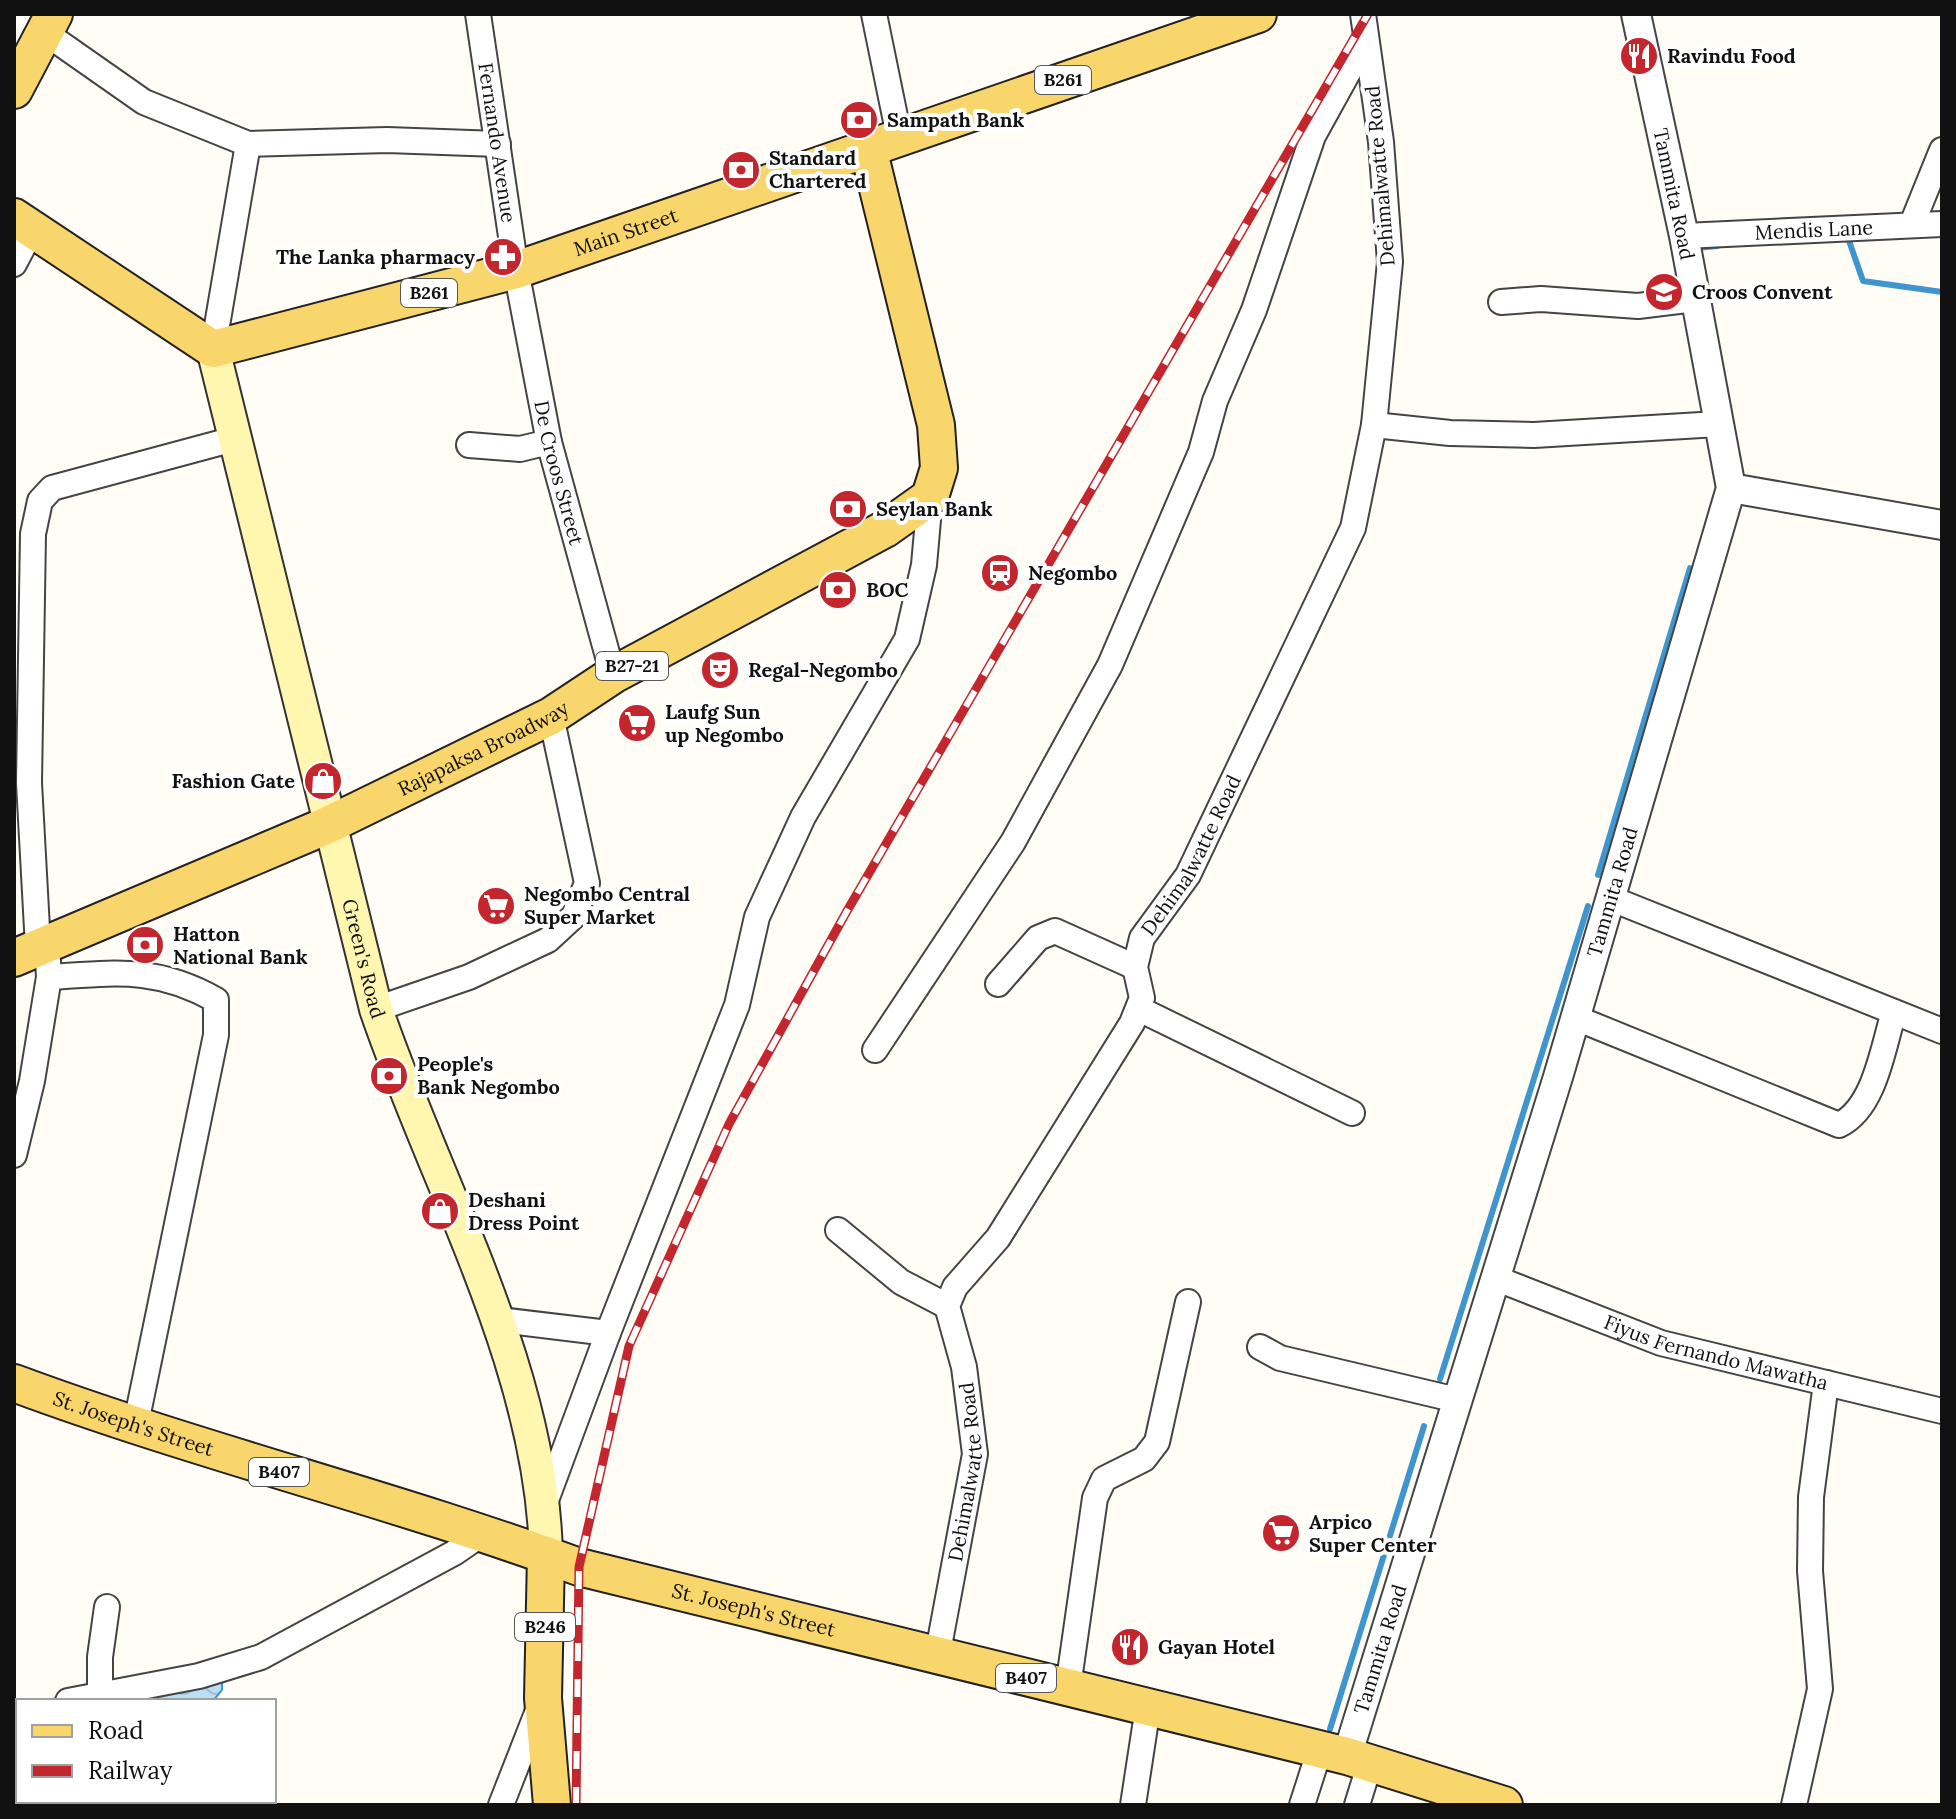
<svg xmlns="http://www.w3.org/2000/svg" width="1956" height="1819" viewBox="0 0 1956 1819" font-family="Lora,serif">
<defs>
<pattern id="water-waves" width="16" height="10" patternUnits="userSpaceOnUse" patternTransform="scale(2)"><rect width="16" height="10" fill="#b9e0f7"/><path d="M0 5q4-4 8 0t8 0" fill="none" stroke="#9ebfd3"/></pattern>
</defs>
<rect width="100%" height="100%" fill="#fffdf5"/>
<path fill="url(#water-waves)" stroke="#3f96cf" stroke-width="2" d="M215,1679L222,1683V1690L213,1701H126Z"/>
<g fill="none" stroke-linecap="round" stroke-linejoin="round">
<path stroke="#3f96cf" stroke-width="6" d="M1847,235L1863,281L1942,292
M1697,252V248L1717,246
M1598,875L1690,568
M1440,1379L1588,906
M1330,1729L1424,1426
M51,1805L72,1802L93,1805"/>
<g stroke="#444" stroke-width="28">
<g id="minor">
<path id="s1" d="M478,14L516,270L549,442L613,675"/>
<path d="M874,14L899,136"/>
<path d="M44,32L144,102L248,144L387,140L498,144"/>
<path d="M1912,224L1942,150"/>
<path id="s2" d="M1684,236L1942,224"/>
<path d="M14,264L33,228"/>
<path d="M1501,302L1541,299L1638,306L1695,299"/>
<path d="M213,349L248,144"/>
<path d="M1374,425L1450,433L1534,435L1718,424"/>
<path d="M469,445L520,449L549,442"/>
<path d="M1612,899L1942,1031"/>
<path d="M38,947L29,783L33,534L40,501L52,488L234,439"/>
<path d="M49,977C115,973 156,966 216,1000V1035L135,1428"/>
<path d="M998,984L1038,938L1055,931L1135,967"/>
<path d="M376,1009L469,977L548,940L574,916L587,883L551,716"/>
<path d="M1139,1009L1352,1113"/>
<path d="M1576,1018L1839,1125C1875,1108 1883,1047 1894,1012"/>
<path d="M875,1050L1013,842L1110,665L1201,452L1215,401L1254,310L1313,136L1366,40"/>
<path d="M14,1155L32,1081L49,977L48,961"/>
<path d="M838,1230L901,1282L947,1306"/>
<path id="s3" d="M1495,1278L1661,1343L1942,1411"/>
<path d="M500,1320L608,1333"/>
<path d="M1260,1347L1280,1358L1457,1400"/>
<path d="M545,1503L608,1333L737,1005L757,917L803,817L907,639L924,565L930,497"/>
<path id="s4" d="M937,1657L975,1454L964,1367L947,1306L955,1287L998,1238L1132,1023L1142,998L1135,967L1142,938L1188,875L1353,528L1374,425L1390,262L1381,142L1363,14"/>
<path d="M1068,1687L1095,1498L1104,1479L1144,1459L1157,1442L1188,1302"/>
<path d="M100,1693V1657L107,1607"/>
<path d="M68,1701L199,1676L261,1657L454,1553L483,1533"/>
<path d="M14,1714L18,1713"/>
<path d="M501,1805L539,1708"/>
<path d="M1133,1805L1148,1707"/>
<path d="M1302,1805L1320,1749"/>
<path d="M1357,1805L1370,1763"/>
<path d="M1794,1805L1820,1689L1810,1571L1811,1497L1826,1383"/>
</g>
</g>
<g stroke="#444" stroke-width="32">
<g id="tertiary">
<path d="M1731,488L1942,525"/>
<path id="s5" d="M1347,1756L1558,1077L1731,488L1684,236L1636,14"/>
</g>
</g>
<g stroke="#333" stroke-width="36">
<g id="secondary">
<path id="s6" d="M213,349L376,1009C436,1186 542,1366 546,1555"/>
</g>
</g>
<g stroke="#222" stroke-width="40">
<g id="primary">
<path d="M14,90L54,14"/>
<path id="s7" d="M14,217L213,349L516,270L1258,14"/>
<path id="s8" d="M14,958L328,825L551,716L613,675L885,529L930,497L939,468L936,425L868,148"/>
<path id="s9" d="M14,1383C200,1452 393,1499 579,1567L1347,1756L1504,1805"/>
<path d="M546,1555L543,1698L552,1805"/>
</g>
</g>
<use href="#minor" stroke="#fff" stroke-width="24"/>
<use href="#tertiary" stroke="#fff" stroke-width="28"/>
<use href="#secondary" stroke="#fff6b0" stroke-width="32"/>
<use href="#primary" stroke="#f9d66b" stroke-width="36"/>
<g stroke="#c4262e" stroke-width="9">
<path id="rail" d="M576,1805L579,1567L629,1346L729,1124L847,911L1368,14"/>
</g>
<use href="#rail" stroke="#fff" stroke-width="6" stroke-dasharray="18" stroke-linecap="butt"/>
</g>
<defs>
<g id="restaurant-disc" transform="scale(2)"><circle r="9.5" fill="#c4262e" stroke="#fff"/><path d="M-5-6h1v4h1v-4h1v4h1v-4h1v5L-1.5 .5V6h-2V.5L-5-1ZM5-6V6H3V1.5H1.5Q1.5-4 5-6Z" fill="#fff"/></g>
<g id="bank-disc" transform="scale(2)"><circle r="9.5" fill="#c4262e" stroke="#fff"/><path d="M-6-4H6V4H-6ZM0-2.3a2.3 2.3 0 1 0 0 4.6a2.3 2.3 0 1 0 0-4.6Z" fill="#fff"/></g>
<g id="pharmacy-disc" transform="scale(2)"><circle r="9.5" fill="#c4262e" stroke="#fff"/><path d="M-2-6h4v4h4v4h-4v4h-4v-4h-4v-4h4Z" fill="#fff"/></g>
<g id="school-disc" transform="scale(2)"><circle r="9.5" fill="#c4262e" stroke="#fff"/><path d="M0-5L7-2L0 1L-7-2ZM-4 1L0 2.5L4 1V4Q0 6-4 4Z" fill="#fff"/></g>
<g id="station-disc" transform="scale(2)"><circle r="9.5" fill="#c4262e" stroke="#fff"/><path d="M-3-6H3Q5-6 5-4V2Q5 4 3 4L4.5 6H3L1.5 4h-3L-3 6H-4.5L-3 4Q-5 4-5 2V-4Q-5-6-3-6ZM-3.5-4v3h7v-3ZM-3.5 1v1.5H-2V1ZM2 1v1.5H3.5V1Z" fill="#fff"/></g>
<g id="theatre-disc" transform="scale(2)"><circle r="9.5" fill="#c4262e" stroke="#fff"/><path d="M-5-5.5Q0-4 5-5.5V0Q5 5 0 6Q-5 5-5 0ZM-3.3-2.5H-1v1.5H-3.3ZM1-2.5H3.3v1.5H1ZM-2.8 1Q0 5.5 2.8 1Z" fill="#fff"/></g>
<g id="supermarket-disc" transform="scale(2)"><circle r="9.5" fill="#c4262e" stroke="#fff"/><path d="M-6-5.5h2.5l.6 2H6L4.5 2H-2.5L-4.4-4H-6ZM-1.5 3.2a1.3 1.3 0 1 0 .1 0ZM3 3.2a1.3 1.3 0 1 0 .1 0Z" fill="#fff"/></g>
<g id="shop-disc" transform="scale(2)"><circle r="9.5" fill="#c4262e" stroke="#fff"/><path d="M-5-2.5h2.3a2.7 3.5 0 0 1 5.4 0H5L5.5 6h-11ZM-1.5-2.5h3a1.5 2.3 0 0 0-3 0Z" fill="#fff"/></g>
</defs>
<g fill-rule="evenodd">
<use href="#restaurant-disc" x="1639" y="56"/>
<use href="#bank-disc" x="859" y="120"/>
<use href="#bank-disc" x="741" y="170"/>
<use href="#pharmacy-disc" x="503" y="257"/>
<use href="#school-disc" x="1664" y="292"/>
<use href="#bank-disc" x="848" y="509"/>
<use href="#station-disc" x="1000" y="573"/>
<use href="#bank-disc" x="838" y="590"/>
<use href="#theatre-disc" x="720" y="670"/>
<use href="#supermarket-disc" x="637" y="723"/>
<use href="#shop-disc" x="323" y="781"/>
<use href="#supermarket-disc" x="496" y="906"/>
<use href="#bank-disc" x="145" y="945"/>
<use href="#bank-disc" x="389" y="1076"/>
<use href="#shop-disc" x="440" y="1211"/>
<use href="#supermarket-disc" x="1281" y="1533"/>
<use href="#restaurant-disc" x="1130" y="1647"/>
</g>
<g text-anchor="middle" stroke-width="8" stroke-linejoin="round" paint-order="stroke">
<g fill="#fff" stroke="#585858" stroke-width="2">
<rect x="1035" y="66" width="56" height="28" rx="6"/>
<rect x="401" y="279" width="56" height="28" rx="6"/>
<rect x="596" y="652" width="72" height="28" rx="6"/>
<rect x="249" y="1458" width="60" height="28" rx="6"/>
<rect x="515" y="1613" width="60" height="28" rx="6"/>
<rect x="996" y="1664" width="60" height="28" rx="6"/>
</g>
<g font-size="18" font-weight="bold" fill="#111">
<text x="1063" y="86">B261</text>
<text x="429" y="299">B261</text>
<text x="632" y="672">B27-21</text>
<text x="279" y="1478">B407</text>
<text x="545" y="1633">B246</text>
<text x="1026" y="1684">B407</text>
</g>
<g font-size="20" font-weight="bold" fill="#111" stroke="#fff" text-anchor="start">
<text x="1667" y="63">Ravindu Food</text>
<text x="887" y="127">Sampath Bank</text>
<text x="769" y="165">Standard<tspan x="769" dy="23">Chartered</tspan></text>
<text x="475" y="264" text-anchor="end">The Lanka pharmacy</text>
<text x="1692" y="299">Croos Convent</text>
<text x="876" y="516">Seylan Bank</text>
<text x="1028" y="580">Negombo</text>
<text x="866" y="597">BOC</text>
<text x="748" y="677">Regal-Negombo</text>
<text x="665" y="719">Laufg Sun<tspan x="665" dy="23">up Negombo</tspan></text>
<text x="295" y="788" text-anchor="end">Fashion Gate</text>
<text x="524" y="901">Negombo Central<tspan x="524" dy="23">Super Market</tspan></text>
<text x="173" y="941">Hatton<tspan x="173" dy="23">National Bank</tspan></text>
<text x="417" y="1071">People's<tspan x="417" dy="23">Bank Negombo</tspan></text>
<text x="468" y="1207">Deshani<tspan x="468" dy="23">Dress Point</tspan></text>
<text x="1309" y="1529">Arpico<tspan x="1309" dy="23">Super Center</tspan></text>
<text x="1158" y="1654">Gayan Hotel</text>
</g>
<g font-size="20" fill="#111" stroke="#fff">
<text dy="7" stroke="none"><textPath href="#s1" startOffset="130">Fernando Avenue</textPath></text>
<text transform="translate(1380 176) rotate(-95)" y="7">Dehimalwatte Road</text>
<text transform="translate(1674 194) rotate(78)" y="7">Tammita Road</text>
<text dy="7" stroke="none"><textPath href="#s2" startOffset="130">Mendis Lane</textPath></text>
<text dy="7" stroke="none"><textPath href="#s7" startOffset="668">Main Street</textPath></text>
<text dy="7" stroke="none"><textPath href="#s1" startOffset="466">De Croos Street</textPath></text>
<text dy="7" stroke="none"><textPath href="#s8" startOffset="514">Rajapaksa Broadway</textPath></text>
<text dy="7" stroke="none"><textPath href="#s4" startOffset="882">Dehimalwatte Road</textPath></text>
<text dy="7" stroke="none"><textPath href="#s5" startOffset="904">Tammita Road</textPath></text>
<text dy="7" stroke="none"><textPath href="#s6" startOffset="628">Green's Road</textPath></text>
<text dy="7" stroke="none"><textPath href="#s3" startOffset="234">Fiyus Fernando Mawatha</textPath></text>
<text dy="7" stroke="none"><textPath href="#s9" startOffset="126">St. Joseph's Street</textPath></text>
<text dy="7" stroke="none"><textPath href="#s4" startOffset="188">Dehimalwatte Road</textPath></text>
<text dy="7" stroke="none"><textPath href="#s9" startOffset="774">St. Joseph's Street</textPath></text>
<text dy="7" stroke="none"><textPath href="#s5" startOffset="112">Tammita Road</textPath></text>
</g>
</g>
<rect width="1956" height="1819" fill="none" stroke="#111111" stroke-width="32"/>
<rect x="16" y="1699" width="260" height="104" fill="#ffffff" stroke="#a0a0a0" stroke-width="2"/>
<rect x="32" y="1725" width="40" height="12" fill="#f9d66b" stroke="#a0a0a0" stroke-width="2"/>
<text x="88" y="1739" font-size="24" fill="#111111">Road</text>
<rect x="32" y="1765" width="40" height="12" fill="#c4262e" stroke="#a0a0a0" stroke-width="2"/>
<text x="88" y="1779" font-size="24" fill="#111111">Railway</text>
</svg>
